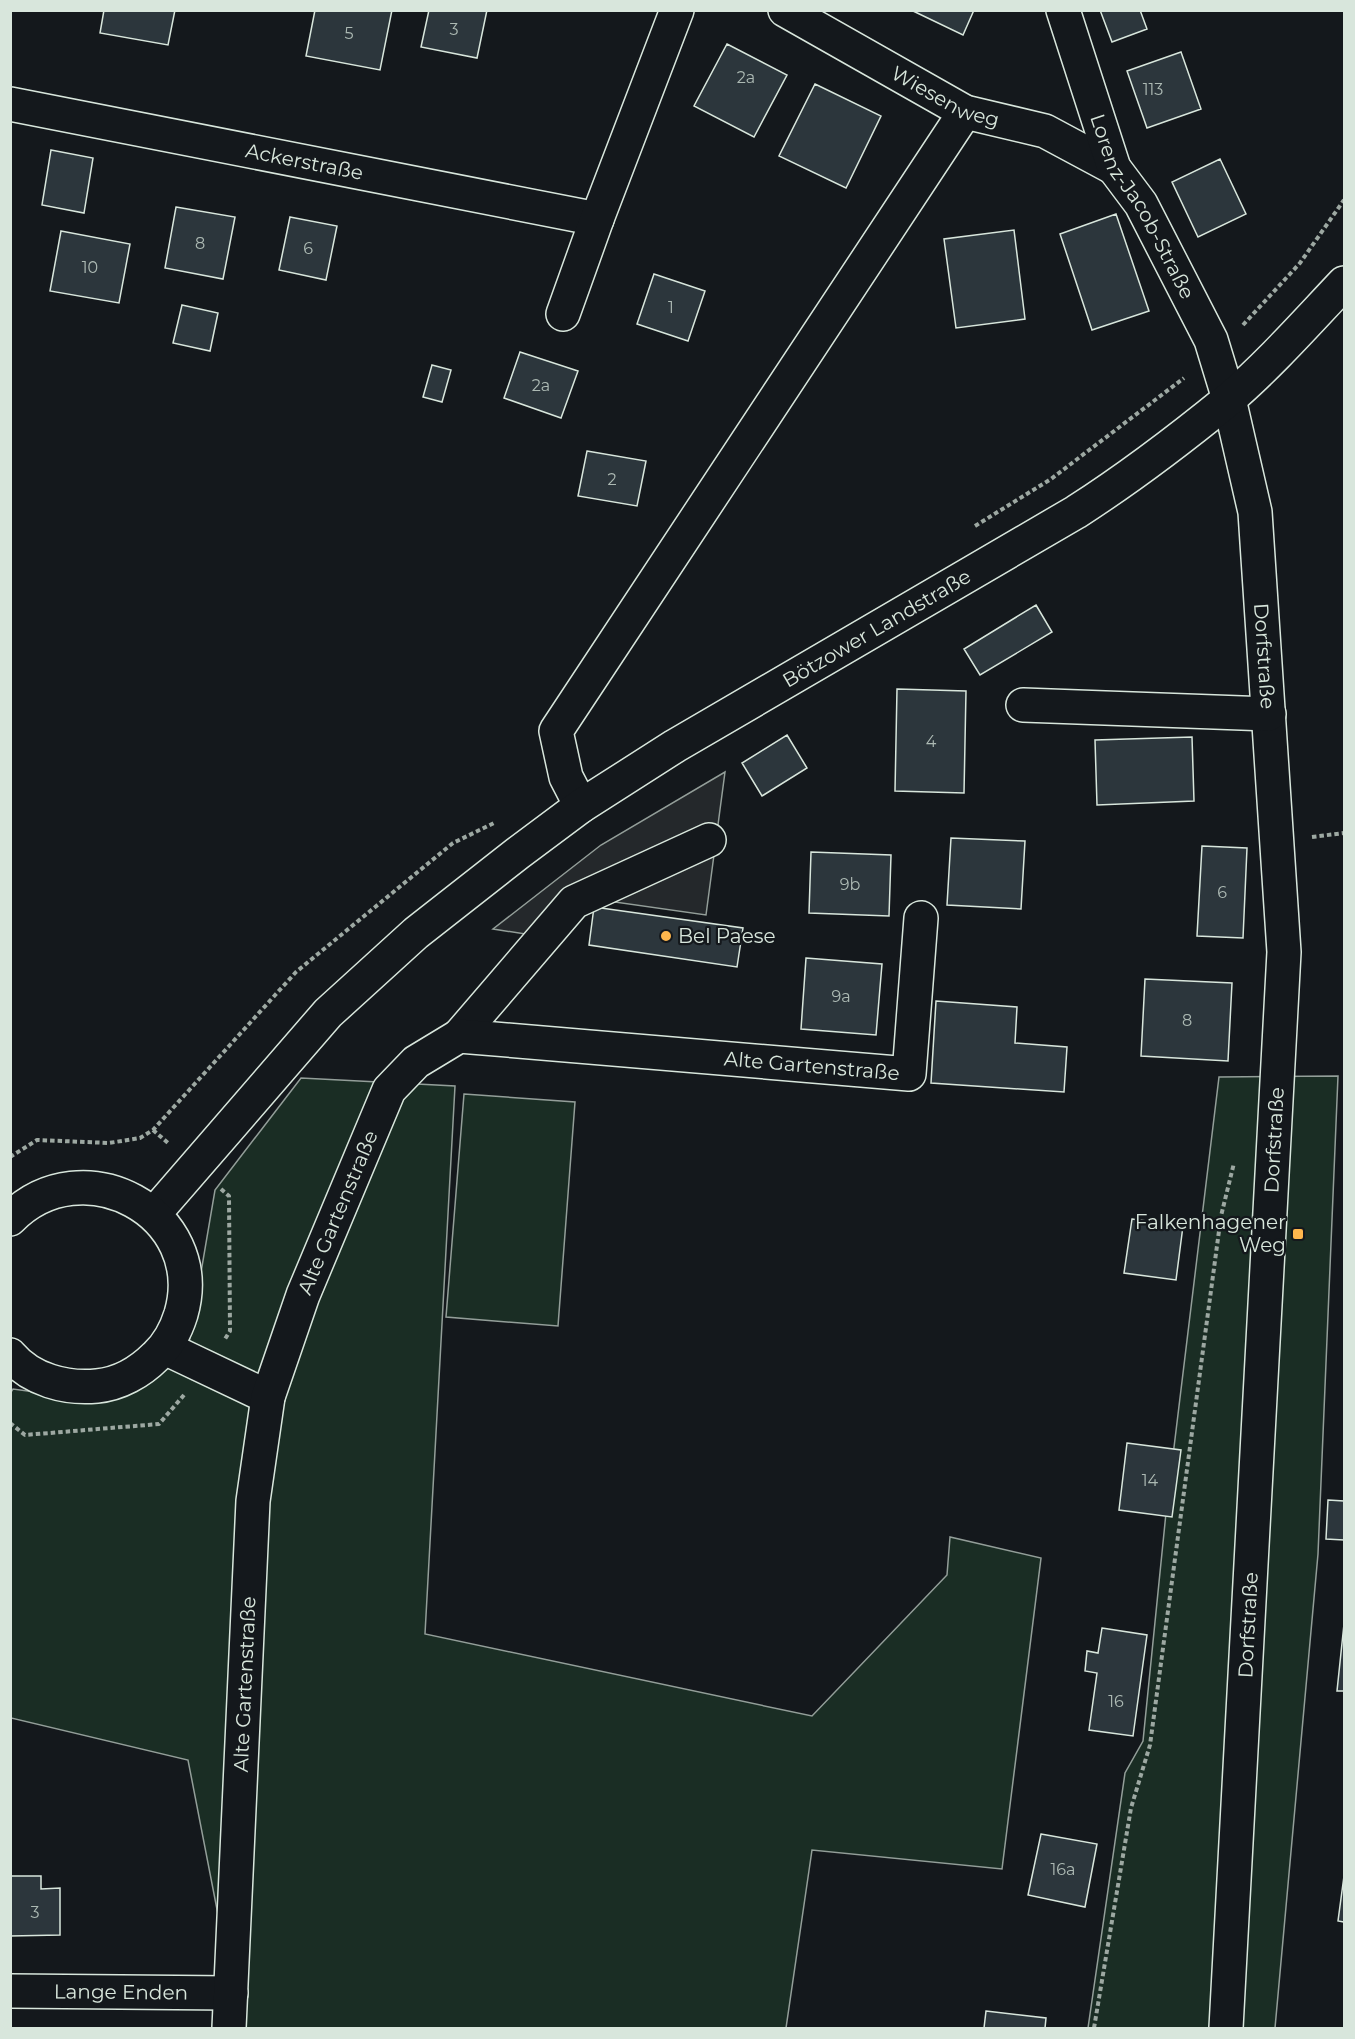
<svg xmlns="http://www.w3.org/2000/svg" width="1355" height="2039" viewBox="0 0 1355 2039" font-family="Montserrat,sans-serif">
<rect width="100%" height="100%" fill="#14181c"/>
<path fill="#1a2d24" stroke="#939e99" stroke-width="1.5" d="M1338,1076L1318,1554L1275,2028H1088L1125,1773L1143,1741L1166,1513L1219,1077Z
M301,1078L455,1086L425,1634L812,1716L947,1575L950,1537L1041,1558L1002,1869L812,1850L786,2028H240L188,1760L11,1718V1392L13,1389L64,1396L189,1343L215,1190Z
M464,1094L575,1102L558,1326L446,1317Z"/>
<path fill="#24282b" stroke="#939e99" stroke-width="1.5" d="M725,772L706,915L594,899L557,939L493,929L601,845Z"/>
<path fill="#2c363c" stroke="#d8e6dc" stroke-width="1.5" d="M104,10H175L168,45L100,33Z
M315,10H392L380,70L306,56Z
M429,10H487L477,58L421,47Z
M911,10H974L963,35Z
M1100,10H1140L1147,29L1112,42Z
M727,44L787,75L754,137L694,106Z
M1181,52L1201,109L1147,128L1127,71Z
M815,84L881,116L846,188L779,156Z
M51,150L93,158L84,213L42,205Z
M1220,159L1246,214L1198,237L1172,182Z
M176,207L235,217L223,279L165,268Z
M1116,214L1149,311L1092,330L1060,234Z
M290,217L337,226L326,280L279,270Z
M1014,230L1025,319L956,328L944,239Z
M61,231L130,244L119,303L50,291Z
M654,274L705,291L688,341L637,324Z
M182,305L218,313L210,351L173,343Z
M520,352L578,371L561,418L504,398Z
M432,365L451,370L442,402L423,397Z
M587,451L646,461L637,506L578,496Z
M1036,605L1052,632L980,675L964,649Z
M897,689L966,691L964,793L895,791Z
M787,735L807,768L762,796L742,763Z
M1192,737L1194,801L1097,805L1095,740Z
M951,838L1025,841L1021,909L947,905Z
M1202,846L1247,848L1243,938L1197,936Z
M811,852L891,855L889,916L809,913Z
M594,907L743,928L737,967L589,945Z
M806,958L882,964L876,1035L801,1029Z
M1145,979L1232,983L1228,1061L1141,1056Z
M936,1001L1017,1007L1015,1043L1067,1047L1064,1092L931,1083Z
M1132,1219L1183,1226L1176,1280L1124,1273Z
M1127,1443L1181,1450L1172,1517L1119,1510Z
M1328,1500L1344,1501V1540L1326,1539Z
M1344,1624V1691H1337Z
M1102,1628L1147,1635L1133,1736L1089,1730L1097,1673L1085,1671L1087,1651L1098,1653Z
M1041,1834L1097,1844L1085,1907L1028,1895Z
M10,1876H41V1889L60,1888V1935L10,1936Z
M1344,1876V1922L1338,1921Z
M986,2011L1046,2018L1045,2028H984Z"/>
<g fill="none" stroke-linecap="round" stroke-linejoin="round">
<g stroke="#d8e6dc" stroke-width="36">
<g id="minor">
<path id="s1" d="M785,10L965,112L1045,131L1114,168"/>
<path id="s2" d="M1063,10L1114,168L1141,204L1211,340L1229,399L1255,512L1284,952L1226,2028"/>
<path id="s3" d="M10,104L597,219"/>
<path d="M563,314L597,219L677,10"/>
<path d="M1023,705L1269,714"/>
<path d="M581,806L566,777L556,731L965,112"/>
<path d="M459,1036L574,902L709,840"/>
<path d="M165,1348L268,1397"/>
<path id="s4" d="M10,1991L231,1993"/>
<path id="s5" d="M229,2028L253,1501L268,1397L303,1295L389,1090L416,1062L459,1036L909,1074L921,918"/>
</g>
</g>
<g stroke="#d8e6dc" stroke-width="36">
<g id="major">
<path id="s6" d="M154,1214L328,1013L416,933L518,853L581,806L675,746L1076,512C1129,478 1179,440 1228,400C1270,364 1307,322 1344,283"/>
<path d="M10,1219C82,1145 210,1213 181,1314C176,1330 169,1344 156,1356C140,1372 119,1384 97,1386C66,1389 31,1380 10,1355"/>
</g>
</g>
<path stroke="#9da8a2" stroke-width="4" stroke-dasharray="4.5 3" stroke-linecap="butt" d="M1243,325L1300,263L1344,200
M975,526L1051,479L1184,378
M1312,837L1344,833
M153,1130L168,1143
M10,1157L37,1140L109,1143L140,1138L153,1130L296,972L453,843L494,823
M221,1189L229,1196L230,1331L225,1339
M10,1423L25,1435L159,1424L184,1395
M1094,2028L1131,1808L1150,1745L1221,1216L1234,1163"/>
<use href="#minor" stroke="#14181c" stroke-width="33"/>
<use href="#major" stroke="#14181c" stroke-width="33"/>
</g>
<g fill="#ffb74d" stroke="#14181c" stroke-width="2">
<circle cx="666" cy="936" r="6"/>
<rect x="1292" y="1228" width="12" height="12" rx="3"/>
</g>
<g text-anchor="middle" stroke-width="4.5" stroke-linejoin="round" paint-order="stroke">
<g font-size="16" fill="#adbab4">
<text x="454" y="35">3</text>
<text x="349" y="39">5</text>
<text x="746" y="83">2a</text>
<text x="1153" y="95">113</text>
<text x="200" y="249">8</text>
<text x="308" y="254">6</text>
<text x="90" y="273">10</text>
<text x="671" y="313">1</text>
<text x="541" y="391">2a</text>
<text x="612" y="485">2</text>
<text x="931" y="747">4</text>
<text x="850" y="890">9b</text>
<text x="1222" y="898">6</text>
<text x="841" y="1002">9a</text>
<text x="1187" y="1026">8</text>
<text x="1150" y="1486">14</text>
<text x="1116" y="1707">16</text>
<text x="1063" y="1875">16a</text>
<text x="35" y="1918">3</text>
</g>
<g font-size="20" fill="#d8e6dc" stroke="#14181c">
<text dy="7" stroke="none"><textPath href="#s1" startOffset="183">Wiesenweg</textPath></text>
<text dy="7" stroke="none"><textPath href="#s3" startOffset="300">Ackerstraße</textPath></text>
<text dy="7" stroke="none"><textPath href="#s2" startOffset="213">Lorenz-Jacob-Straße</textPath></text>
<text dy="7" stroke="none"><textPath href="#s6" startOffset="938">Bötzower Landstraße</textPath></text>
<text dy="7" stroke="none"><textPath href="#s2" startOffset="686">Dorfstraße</textPath></text>
<text dy="7" stroke="none"><textPath href="#s5" startOffset="1406">Alte Gartenstraße</textPath></text>
<text transform="translate(1274 1140) rotate(-87)" y="7">Dorfstraße</text>
<text dy="7" stroke="none"><textPath href="#s5" startOffset="830">Alte Gartenstraße</textPath></text>
<text transform="translate(1248 1625) rotate(-87)" y="7">Dorfstraße</text>
<text dy="7" stroke="none"><textPath href="#s5" startOffset="344">Alte Gartenstraße</textPath></text>
<text dy="7" stroke="none"><textPath href="#s4" startOffset="111">Lange Enden</textPath></text>
</g>
<g font-size="20" fill="#d8e6dc" stroke="#14181c" text-anchor="start">
<text x="678" y="943">Bel Paese</text>
<text x="1286" y="1229" text-anchor="end">Falkenhagener<tspan x="1286" dy="23">Weg</tspan></text>
</g>
</g>
<rect width="1355" height="2039" fill="none" stroke="#d8e6dc" stroke-width="24"/>
</svg>
